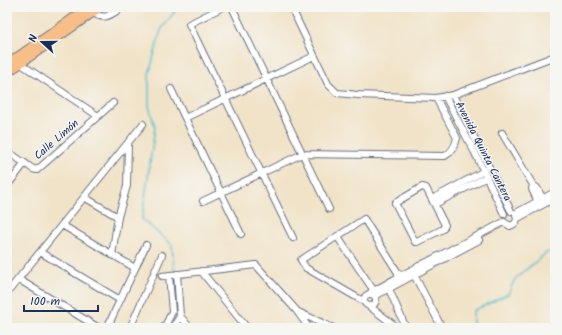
<svg xmlns="http://www.w3.org/2000/svg" width="562" height="335" viewBox="0 0 562 335" font-family="Kalam,sans-serif">
<rect width="100%" height="100%" fill="#f6f6f2"/>
<filter id="ink" filterUnits="userSpaceOnUse"><feTurbulence type="fractalNoise" baseFrequency=".025" numOctaves="2"/><feDisplacementMap in="SourceGraphic" scale="8" xChannelSelector="R" yChannelSelector="G"/><feConvolveMatrix kernelMatrix="1 2 1 2 8 2 1 2 1" color-interpolation-filters="sRGB"/></filter>
<filter id="wash" filterUnits="userSpaceOnUse"><feTurbulence type="fractalNoise" baseFrequency=".012" numOctaves="4" result="noise"/><feDisplacementMap in="SourceGraphic" scale="16" xChannelSelector="R" yChannelSelector="G"/><feGaussianBlur stdDeviation="0.9" result="paint"/><feColorMatrix in="noise" values="0 0 0 0 0 0 0 0 0 0 0 0 0 0 0 0 0 1.4 0 .05"/><feComposite in="paint" operator="in"/></filter>
<g filter="url(#wash)">
<rect width="100%" height="100%" fill="#f1e3c8"/>
<g fill="none" stroke-linecap="round" stroke-linejoin="round">
<path stroke="#50bccc" stroke-width="1.5" d="M174,270L172,245L142,219L155,127L149,106V74L161,30L178,7
M168,328L176,313L174,279
M473,328V311L508,294L515,279L546,253L555,251"/>
</g>
</g>
<g filter="url(#ink)">
<g fill="none" stroke-linecap="round" stroke-linejoin="round">
<g stroke="#666e83" stroke-width="8">
<path id="minor" d="M223,7L189,24L293,238
M232,7L329,209
M291,7L328,84L337,93L358,95L436,98L453,95L555,56
M93,13C106,21 111,14 123,7
M21,64L98,116
M171,89L241,234
M453,95L511,211
M445,96L475,153L504,214
M185,118L314,56
M502,133L533,185L537,188L543,199
M7,151L33,169L37,170L113,103
M533,185L532,189L538,202
M7,186L25,163
M422,187L426,188L445,225L443,229L417,242H415L395,203Z
M84,197L118,217
M432,199L484,171
M203,201L302,154L445,156C452,152 455,147 457,138L436,98
M435,204L487,177
M516,213L555,192
M518,218L555,198
M504,222L510,226C516,224 518,221 516,215
M62,225L135,268
M337,236L374,291
M40,252L120,300
M112,255L118,217L127,186L128,143
M201,271L247,328
M412,271L442,328
M162,276L256,265L296,310L309,328
M18,279L99,328
M389,289L406,328
M7,293L143,124
M370,293L400,276L504,222
M364 300a6 6 0 1 1 12 0a6 6 0 1 1-12 0Z
M375,296L479,240
M363,301L306,268L301,260L364,219L400,276
M369,306L398,328
M298,312L333,328
M180,316L190,328
M107,328L146,245
M130,328L162,255
M164,328L172,312L169,275
M173,328L180,316L177,274"/>
</g>
<g stroke="#666e83" stroke-width="10">
<path id="major" d="M7,64L89,7
M7,73L101,7"/>
</g>
<use href="#minor" stroke="#fff" stroke-width="6"/>
<use href="#major" stroke="#f7be88" stroke-width="8"/>
</g>
</g>
<g text-anchor="middle" stroke-width="3" stroke-linejoin="round" paint-order="stroke">
<g font-size="11" fill="#1b2f5e" stroke="#f6f6f2">
<text transform="translate(56 139) rotate(-41)" y="4">Calle Limón</text>
<text transform="translate(484 151) rotate(63)" y="4">Avenida Quinta Cantera</text>
</g>
</g>
<rect width="562" height="335" fill="none" stroke="#f6f6f2" stroke-width="24"/>
<g transform="translate(42 42) rotate(291)" stroke="#f6f6f2" stroke-width="3" paint-order="stroke">
<path d="M0-3L7 15L0 10L-7 15Z" fill="#1b2f5e"/>
<text y="-6" font-size="11" font-weight="bold" text-anchor="middle" fill="#1b2f5e">N</text>
</g>
<path d="M24 305v6h74v-6" fill="none" stroke="#1b2f5e" stroke-width="2"/>
<text x="30" y="305" font-size="12" fill="#1b2f5e" stroke="#f6f6f2" stroke-width="3" paint-order="stroke">100 m</text>
</svg>
